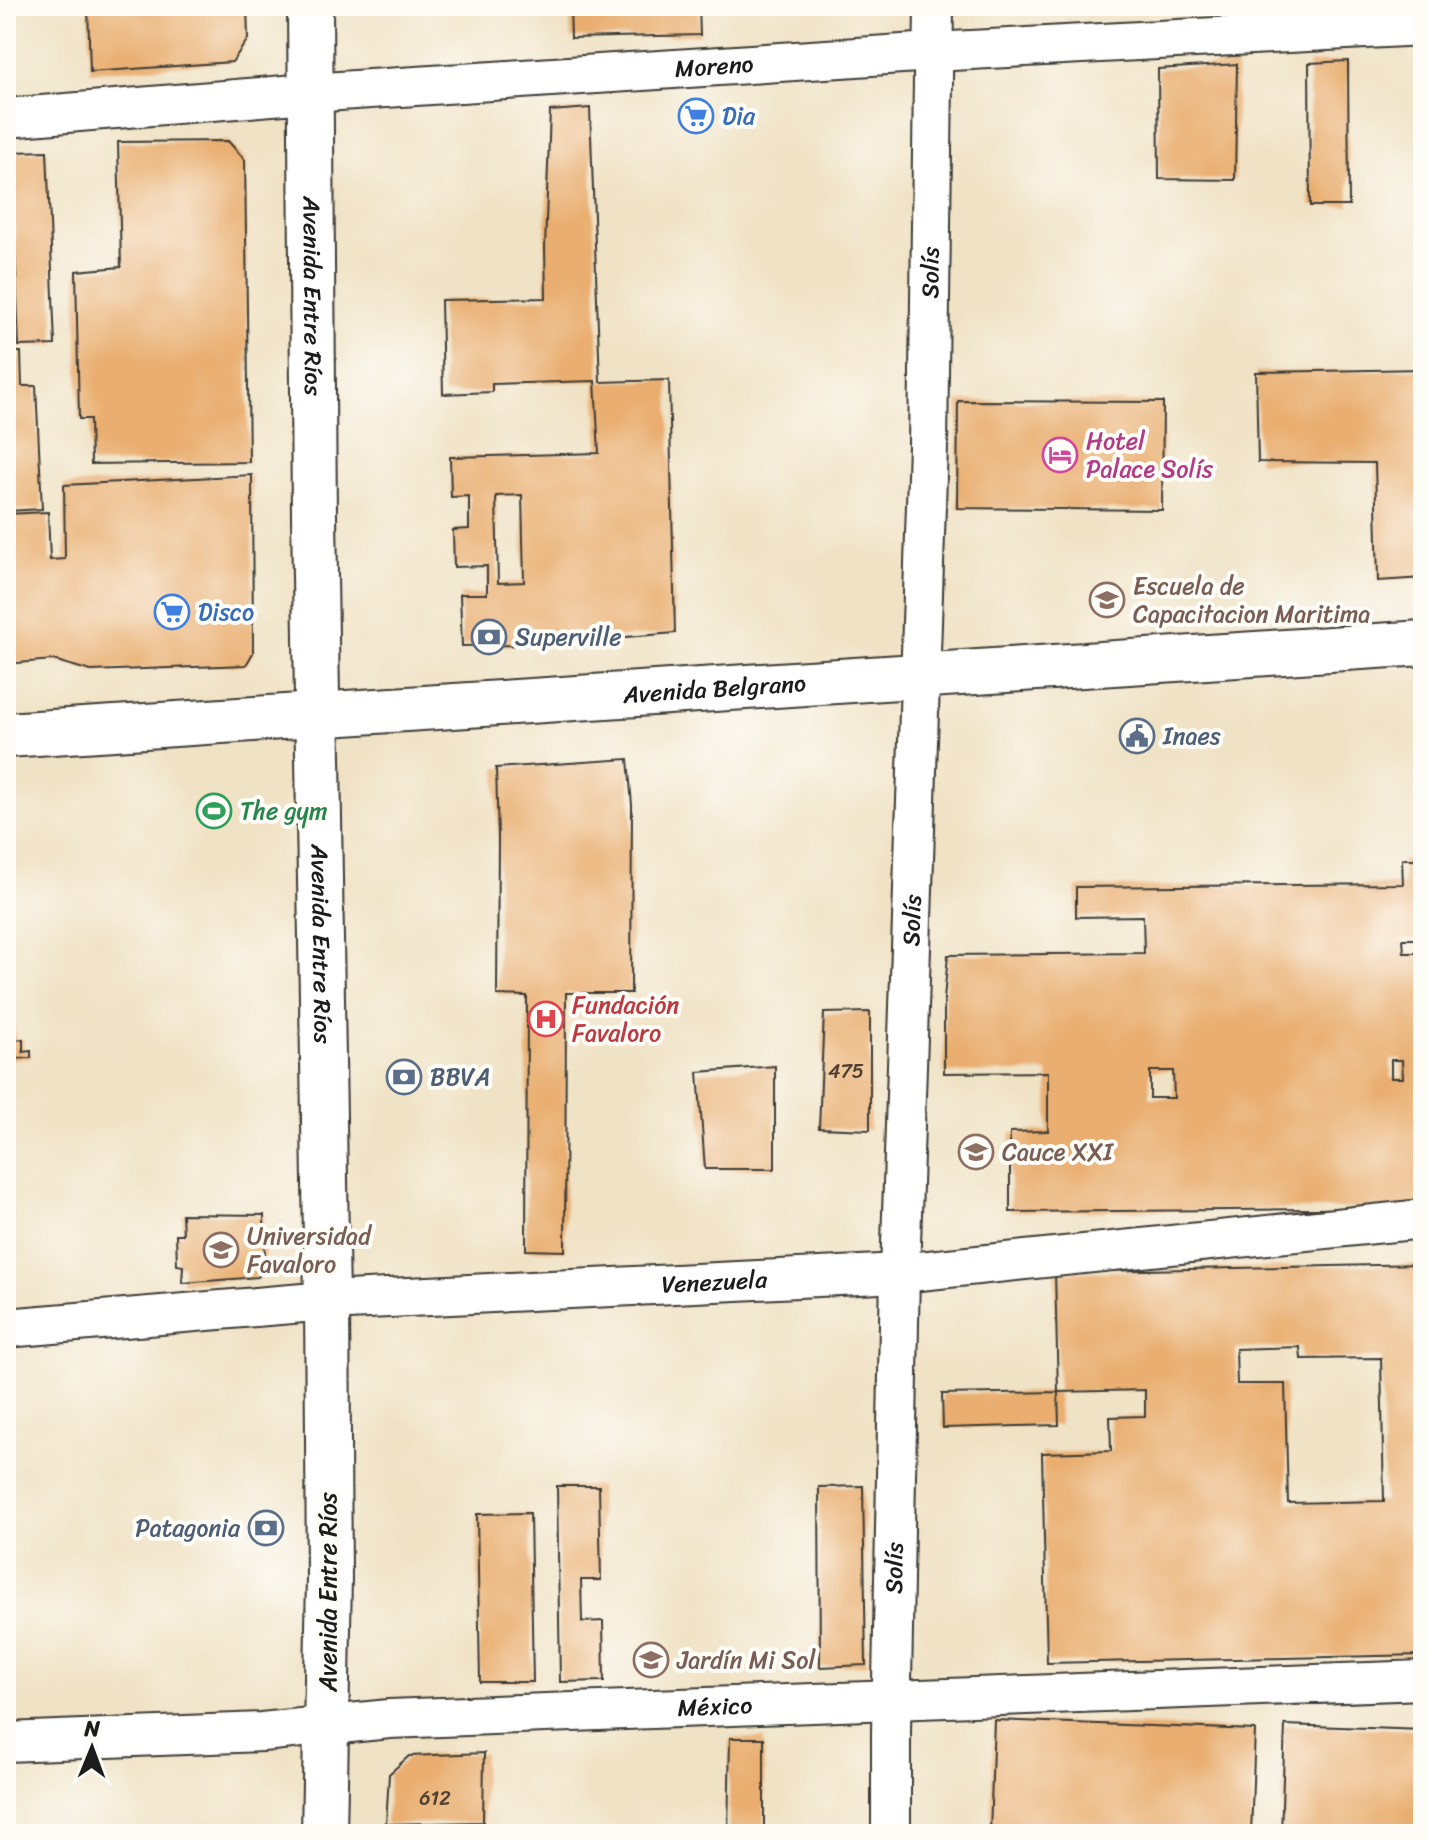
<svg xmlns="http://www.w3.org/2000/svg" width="1429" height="1840" viewBox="0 0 1429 1840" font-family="Sriracha,sans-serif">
<rect width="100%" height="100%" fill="#fdfcf7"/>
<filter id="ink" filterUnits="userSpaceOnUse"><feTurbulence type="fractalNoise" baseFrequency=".0125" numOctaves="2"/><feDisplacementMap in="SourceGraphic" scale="16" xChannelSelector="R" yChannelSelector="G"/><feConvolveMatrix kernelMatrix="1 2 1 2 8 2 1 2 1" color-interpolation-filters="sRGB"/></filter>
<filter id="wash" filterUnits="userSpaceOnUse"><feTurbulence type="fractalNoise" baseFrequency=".006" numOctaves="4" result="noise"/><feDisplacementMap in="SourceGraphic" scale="32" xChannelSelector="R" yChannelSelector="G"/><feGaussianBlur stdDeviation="1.8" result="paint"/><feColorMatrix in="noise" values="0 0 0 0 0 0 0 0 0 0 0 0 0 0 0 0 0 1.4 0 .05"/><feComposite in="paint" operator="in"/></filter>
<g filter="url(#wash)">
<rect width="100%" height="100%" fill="#f0e2c5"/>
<g id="blocks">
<path fill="#e9ae6f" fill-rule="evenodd" d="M88,6H247L248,39L232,62L90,72Z
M570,6H699L700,35L571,38Z
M1348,61L1349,206H1310L1309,63Z
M1237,64L1235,180L1159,179L1158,69Z
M590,108L600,382L669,380L675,633L526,645L462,646L460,594H487V566L454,567L453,530L469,529V496L451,497L450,457L599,453L595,381L492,384V392L443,394L441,300L546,298L545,248L550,111ZM522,495L524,582L498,583L496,496Z
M228,141L245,160L249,462L91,464L90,419H79L76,271L121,267L118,142Z
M47,151L55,345L19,346L11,152Z
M6,352H21L22,386H36L42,509L7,511Z
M1423,369V578L1378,581L1375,463L1258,462L1256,372Z
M958,401L1163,402L1162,510L957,508Z
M252,475L253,653L246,665L91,671L53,660L6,664V514L48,512L50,560L65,559L64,485Z
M628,759L632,805L631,993H566L565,1251L526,1250L527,996L497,995L498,837L496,768Z
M1402,859H1423V1208L1010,1212V1132L1048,1131V1072L944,1073V999L948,955L1144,953L1143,916L1076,917V887L1403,884ZM1403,939H1420V953H1404ZM1391,1060H1402L1403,1078H1391ZM1150,1071H1173L1174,1098H1150Z
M870,1012V1130L819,1128L824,1013Z
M6,1021H14L15,1040L23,1039V1052L31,1051V1058L6,1059Z
M775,1066V1169H705L698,1072Z
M182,1214L264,1215L265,1268L258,1277L182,1283L183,1266L177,1265L176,1234H183Z
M1423,1264V1655L1047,1663L1042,1453L1111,1451L1110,1417L1145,1416V1390L1058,1392L1055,1272ZM1300,1347L1301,1359L1381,1358L1384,1501L1288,1503L1285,1384H1237L1236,1349Z
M1058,1392L1059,1425L943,1428L942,1394Z
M557,1486H599L601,1580H581L582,1622L603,1621L604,1681L560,1682Z
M863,1486L866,1665L820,1667L819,1487Z
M530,1513L533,1682H480L477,1514Z
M994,1720L1255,1730L1251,1834H990Z
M1285,1725L1423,1730V1834H1281Z
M730,1738H764V1834H728Z
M484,1753L483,1822L386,1824L389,1774L409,1756Z"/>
</g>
</g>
<g filter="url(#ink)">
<use href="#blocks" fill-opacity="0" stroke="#3c3a35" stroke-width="2"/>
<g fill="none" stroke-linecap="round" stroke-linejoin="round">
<g stroke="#3c3a35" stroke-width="42">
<g id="minor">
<path id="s1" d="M6,118L309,93L933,52L1423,26"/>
<path id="s2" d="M6,1328L327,1301L900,1273L1423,1219"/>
<path id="s3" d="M6,1742L262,1732L389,1719L1423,1680"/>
<path id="s4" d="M891,1834V1732L900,1273L928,446L934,6"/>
</g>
</g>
<g stroke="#3c3a35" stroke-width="48">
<g id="secondary">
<path id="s5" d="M310,6L314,516L327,1301L329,1577L324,1834"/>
<path id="s6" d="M6,735L1423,643"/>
</g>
</g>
<use href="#minor" stroke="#fff" stroke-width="38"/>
<use href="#secondary" stroke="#fff" stroke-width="44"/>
</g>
</g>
<defs>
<g id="supermarket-ring" transform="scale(1.8)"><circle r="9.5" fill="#fdfcf7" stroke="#3f7fe0" stroke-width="1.5"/><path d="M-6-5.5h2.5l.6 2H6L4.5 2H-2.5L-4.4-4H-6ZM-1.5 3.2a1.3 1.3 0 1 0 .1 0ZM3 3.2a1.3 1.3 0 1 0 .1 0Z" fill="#3f7fe0"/></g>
<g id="hotel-ring" transform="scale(1.8)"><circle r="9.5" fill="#fdfcf7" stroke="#d1479c" stroke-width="1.5"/><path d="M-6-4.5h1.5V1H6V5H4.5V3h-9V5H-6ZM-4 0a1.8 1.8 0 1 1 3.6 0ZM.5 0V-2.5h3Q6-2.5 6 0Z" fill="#d1479c"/></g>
<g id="university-ring" transform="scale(1.8)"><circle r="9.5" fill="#fdfcf7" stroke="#8d6e63" stroke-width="1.5"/><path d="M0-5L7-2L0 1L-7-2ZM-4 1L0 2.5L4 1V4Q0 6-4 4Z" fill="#8d6e63"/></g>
<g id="bank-ring" transform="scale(1.8)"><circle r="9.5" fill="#fdfcf7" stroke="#5c6f8a" stroke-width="1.5"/><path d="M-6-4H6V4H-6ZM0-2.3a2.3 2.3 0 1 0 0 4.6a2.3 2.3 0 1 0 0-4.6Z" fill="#5c6f8a"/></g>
<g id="civic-ring" transform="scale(1.8)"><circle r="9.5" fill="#fdfcf7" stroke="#5c6f8a" stroke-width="1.5"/><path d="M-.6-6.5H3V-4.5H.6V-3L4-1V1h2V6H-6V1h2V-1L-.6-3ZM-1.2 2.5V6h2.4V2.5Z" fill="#5c6f8a"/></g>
<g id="stadium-ring" transform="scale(1.8)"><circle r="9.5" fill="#fdfcf7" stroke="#2e9e5b" stroke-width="1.5"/><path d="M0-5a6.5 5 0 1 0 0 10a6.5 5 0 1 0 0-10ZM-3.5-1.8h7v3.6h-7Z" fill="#2e9e5b"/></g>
<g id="hospital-ring" transform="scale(1.8)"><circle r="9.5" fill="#fdfcf7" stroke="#e0444e" stroke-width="1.5"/><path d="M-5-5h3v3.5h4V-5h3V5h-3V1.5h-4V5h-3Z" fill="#e0444e"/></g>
<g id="school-ring" transform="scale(1.8)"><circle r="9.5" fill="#fdfcf7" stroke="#8d6e63" stroke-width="1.5"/><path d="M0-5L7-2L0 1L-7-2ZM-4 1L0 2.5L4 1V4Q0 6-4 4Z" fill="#8d6e63"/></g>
</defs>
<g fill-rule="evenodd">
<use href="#supermarket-ring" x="696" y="116"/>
<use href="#hotel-ring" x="1060" y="455"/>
<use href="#university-ring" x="1107" y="600"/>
<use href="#supermarket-ring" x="172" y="612"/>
<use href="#bank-ring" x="489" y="637"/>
<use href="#civic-ring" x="1137" y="736"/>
<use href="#stadium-ring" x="214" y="811"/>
<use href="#hospital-ring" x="546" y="1019"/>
<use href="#bank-ring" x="404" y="1077"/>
<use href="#school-ring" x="976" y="1152"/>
<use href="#university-ring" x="221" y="1250"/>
<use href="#bank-ring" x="266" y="1528"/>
<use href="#school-ring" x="651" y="1660"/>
</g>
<g text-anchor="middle" stroke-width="8" stroke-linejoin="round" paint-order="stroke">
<g font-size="20" fill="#4f4031">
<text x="846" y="1078">475</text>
<text x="435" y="1805">612</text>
</g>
<g font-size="24" fill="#1c1c1c" stroke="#fdfcf7">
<text dy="8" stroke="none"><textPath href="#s1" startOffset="710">Moreno</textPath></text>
<text dy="8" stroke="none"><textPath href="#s4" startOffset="1562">Solís</textPath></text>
<text dy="8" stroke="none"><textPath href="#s5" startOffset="290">Avenida Entre Ríos</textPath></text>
<text dy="8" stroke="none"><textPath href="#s6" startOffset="710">Avenida Belgrano</textPath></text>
<text dy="8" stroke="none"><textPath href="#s4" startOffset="914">Solís</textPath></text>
<text dy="8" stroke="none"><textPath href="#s5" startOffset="938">Avenida Entre Ríos</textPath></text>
<text dy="8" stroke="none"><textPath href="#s2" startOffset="710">Venezuela</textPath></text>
<text dy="8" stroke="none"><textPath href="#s4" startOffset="266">Solís</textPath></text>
<text transform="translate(328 1592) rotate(-90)" y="8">Avenida Entre Ríos</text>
<text dy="8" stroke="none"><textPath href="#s3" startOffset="710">México</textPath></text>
</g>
<g font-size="24" fill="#366cbe" stroke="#fdfcf7" text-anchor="start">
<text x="722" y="124">Dia</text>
<text x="198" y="620">Disco</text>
</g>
<g font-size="24" fill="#b23c85" stroke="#fdfcf7" text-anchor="start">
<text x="1086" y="449">Hotel<tspan x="1086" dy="28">Palace Solís</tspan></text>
</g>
<g font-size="24" fill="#785e54" stroke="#fdfcf7" text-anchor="start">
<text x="1133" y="594">Escuela de<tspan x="1133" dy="28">Capacitacion Maritima</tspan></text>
<text x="1002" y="1160">Cauce XXI</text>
<text x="247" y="1244">Universidad<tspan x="247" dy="28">Favaloro</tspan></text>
<text x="677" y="1668">Jardín Mi Sol</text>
</g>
<g font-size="24" fill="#4e5e75" stroke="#fdfcf7" text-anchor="start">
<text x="515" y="645">Superville</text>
<text x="1163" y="744">Inaes</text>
<text x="430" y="1085">BBVA</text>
<text x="240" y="1536" text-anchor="end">Patagonia</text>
</g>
<g font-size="24" fill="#27864d" stroke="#fdfcf7" text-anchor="start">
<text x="240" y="819">The gym</text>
</g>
<g font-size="24" fill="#be3a42" stroke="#fdfcf7" text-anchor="start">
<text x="572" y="1013">Fundación<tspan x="572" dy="28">Favaloro</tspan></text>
</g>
</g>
<rect width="1429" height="1840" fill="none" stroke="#fdfcf7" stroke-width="32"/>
<g transform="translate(92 1748) rotate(1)" stroke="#fdfcf7" stroke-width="6" paint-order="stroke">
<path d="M0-6L14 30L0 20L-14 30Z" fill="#1c1c1c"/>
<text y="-12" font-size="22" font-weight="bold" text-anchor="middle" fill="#1c1c1c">N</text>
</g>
</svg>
